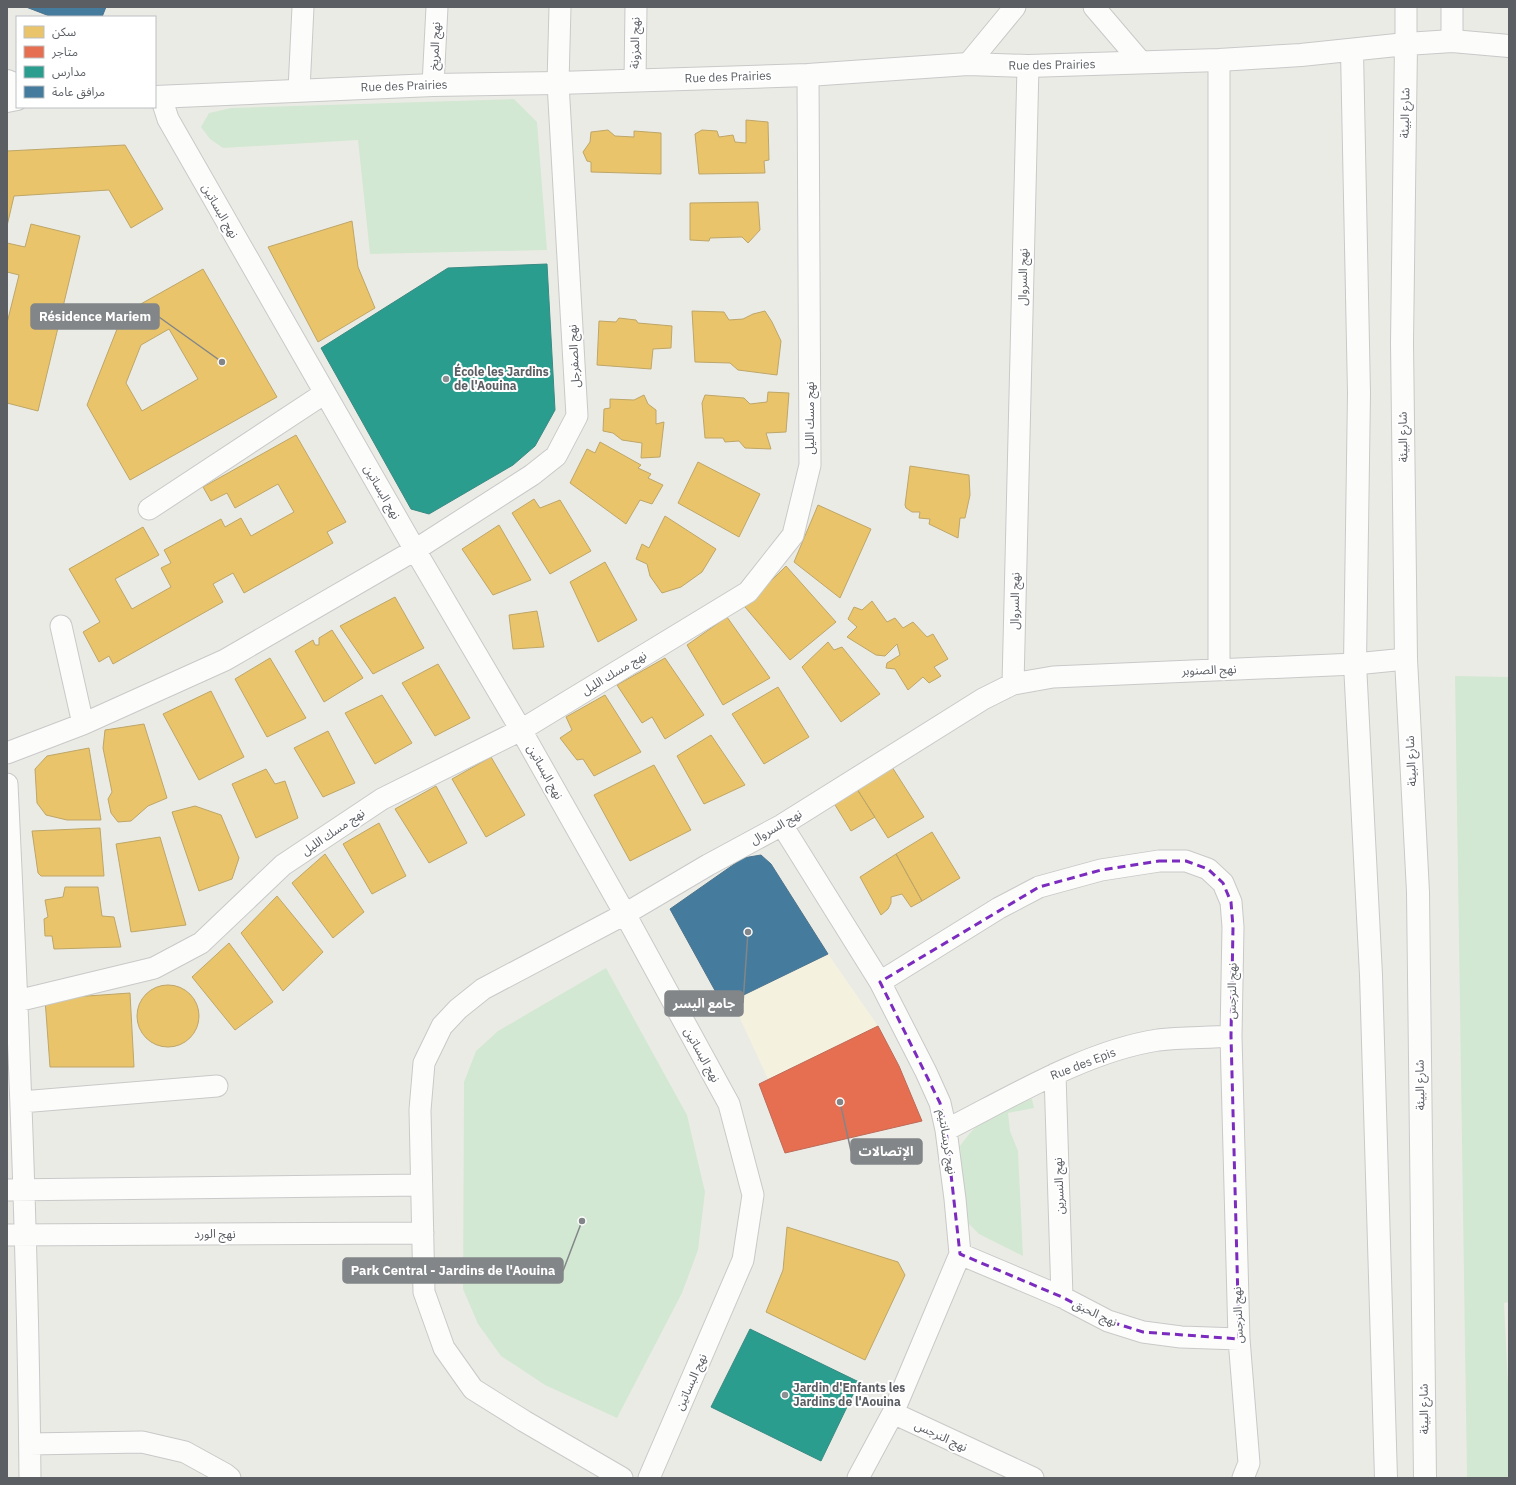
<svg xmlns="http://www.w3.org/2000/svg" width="1516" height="1485" viewBox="0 0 1516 1485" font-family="'IBM Plex Sans','Noto Sans Arabic',sans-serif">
<rect width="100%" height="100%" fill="#ebebe6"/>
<path fill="#f5f1df" d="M828,954L878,1026L768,1079L732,1001Z"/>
<path fill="#d3e8d2" d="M514,99L537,122L547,250L370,254L358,140L223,148L210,139L201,127L209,113L231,108Z
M1455,676L1509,677V1302L1504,1303L1509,1405V1478H1467Z
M606,968L687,1115L705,1192L698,1250L682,1293L617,1418L545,1385L501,1356L478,1324L463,1289L464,1082L476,1051L498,1031Z
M1032,1099L1034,1108L1008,1113L1010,1131L1018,1151L1023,1256L979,1234L966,1221L960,1146C981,1118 997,1106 1032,1099Z"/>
<path fill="#e9c46a" stroke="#bea668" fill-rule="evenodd" d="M746,120L768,122L769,160L764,161L765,173L699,174L695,134L702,130L717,131L719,137L733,135L735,142L746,143Z
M608,130L615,136L634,137V131L661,133V174L591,172V162L587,161L583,152L590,142L591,132Z
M125,145L163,209L131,228L109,190L14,196L7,226V151Z
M758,202L760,230L748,243L742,237L710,238L709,241L690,240V203Z
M352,221L358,267L375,308L318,342L268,247Z
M31,224L80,236L38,411L7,403V323L19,275L7,272V243L25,247Z
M203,269L277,397L130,480L87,405L123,314ZM169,329L198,379L142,411L126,383L141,345Z
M692,311L724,312L729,320L743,319L753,314L765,311L772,322L781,341L777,375L738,370L730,363L695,362Z
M619,318L636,320L638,323L672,326L671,348L653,349L651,369L597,365L599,321L616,322Z
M768,392L789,393L786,432L766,433L771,449L745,448L739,441L725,442L723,438H705L702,403L705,395L744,398L750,404L767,402Z
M644,395L648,404L656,410V424L664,422L660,457L641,458L642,443L622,440L613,433L603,431L604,409L610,408V399L634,400Z
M296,435L346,522L327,532L333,543L244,593L233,573L213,584L223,602L113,664L109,656L99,662L83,632L100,622L69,569L143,527L159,555L115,579L132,609L171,587L161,568L171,563L164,550L221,519L225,527L241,518L251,536L294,512L278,484L235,508L227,493L211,501L203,487Z
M600,442L641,465L638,468L651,474L648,478L663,485L652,504L640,500L626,524L570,483L587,449L595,453Z
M698,462L760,494L739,537L678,503Z
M910,466L969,475L970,495L965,518H960L958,538L929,524L930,519L919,518L920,512H912L906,508L905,505Z
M534,499L540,508L560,500L591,551L550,574L512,513Z
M818,505L871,529L840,598L794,562Z
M665,516L716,549L702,572L681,587L662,593L650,576L647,564L636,559L642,544L649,548Z
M499,525L531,580L493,595L462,549Z
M605,562L637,620L598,642L570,582Z
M786,566L836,622L790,660L745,607Z
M395,597L424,648L373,674L340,626Z
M872,601L887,622L895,618L903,628L913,622L927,637L933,634L948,659L934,667L941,676L929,683L923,677L908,690L895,669L886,668L887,663L900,655L897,644L885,656L876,655L847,637L857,627L848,619L854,607L862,610Z
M537,611L544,647L513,649L509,615Z
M727,617L770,678L723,705L687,645Z
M332,630L363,678L324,702L295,651L313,640L315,645H319V638Z
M828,642L834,650L842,647L880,694L841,722L802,667Z
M270,658L306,718L267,737L235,679Z
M665,658L704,715L665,739L652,717L642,723L617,685Z
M438,664L470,718L435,736L402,683Z
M778,687L809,737L764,764L732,714Z
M211,691L244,757L199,780L163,714Z
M382,695L412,743L375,764L345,713Z
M605,695L641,752L594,776L583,759L577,760L560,738L572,730L566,717Z
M144,724L167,798L148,806L131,821L118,822L111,813L108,799L112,792L103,748L105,730Z
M328,731L355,783L323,797L294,748Z
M711,735L745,785L704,804L677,756Z
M89,748L101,820H67L46,815L37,803L35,769L47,756Z
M491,757L525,815L486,837L452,779Z
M654,765L691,830L630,861L594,795Z
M892,767L924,817L888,838L855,786Z
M266,769L275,784L285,781L298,818L256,838L232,784Z
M436,786L467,843L429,863L395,809Z
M855,786L875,817L851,831L832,800Z
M195,806L221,815L239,858L232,879L199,891L172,812Z
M379,823L406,876L372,894L343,844Z
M100,828L104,876H41L38,873L32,831Z
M932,832L960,878L922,901L896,854Z
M160,837L186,925L131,932L116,844Z
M325,854L364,912L333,938L292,883Z
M896,854L922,901L911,907L902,894L891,897V903L888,909L881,915L860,877Z
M65,887H98L102,916L114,917L121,947L54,949L52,936H45L44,919L48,917L45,900L63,897Z
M277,896L323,952L283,991L241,933Z
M229,943L273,1002L235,1030L192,977Z
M137 1016a31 31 0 1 1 62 0a31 31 0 1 1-62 0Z
M130,993L134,1067H50L45,999Z
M787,1227L898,1262L905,1275L865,1360L766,1312L783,1270Z"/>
<path fill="#e76f51" stroke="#bd6a57" d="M878,1026L899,1066L922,1121L785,1153L759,1084Z"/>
<path fill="#2a9d8f" stroke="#398a82" d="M547,264L555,410L535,446L513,465L429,514L411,509L321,348L448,268Z
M750,1329L859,1382L821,1461L711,1407Z"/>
<path fill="#457b9d" stroke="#4c738c" d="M26,7H106L102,17H52Z
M761,855L771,864L828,954L723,1005L670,909L743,858Z"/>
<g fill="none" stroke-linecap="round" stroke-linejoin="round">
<g stroke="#c8c9c8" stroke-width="23">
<path id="minor" d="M1094,7L1141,62
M1452,7V41
M1406,44V7
M1219,60V670
M968,64L1015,7
M635,80L636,7
M433,85L437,7
M299,90L303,7
M161,97L168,119L415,550L521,730L625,914L729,1104L753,1195L743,1260L649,1478
M149,509L325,393
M61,626L83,724
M1013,684L1053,677L1355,664L1406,659
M7,753L83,724L225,660L415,550L532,475L556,456L577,416L558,83L560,7
M7,784C18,1015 28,1246 30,1478
M782,825L880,982L926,1072L940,1103L946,1130L955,1199L960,1254L893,1413L858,1478
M880,982L999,908L1039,887L1101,870L1159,861H1186L1208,869L1223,883L1231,902L1233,927L1231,1036L1239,1339L1249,1463L1243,1478
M17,1001L154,968L201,943L283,865L382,799L521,730L748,592L793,535L810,465L808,75
M1055,1074L1062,1297
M21,1102L217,1086
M946,1130C1011,1097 1086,1051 1158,1040C1182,1037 1207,1038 1231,1036
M7,1190L421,1185
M7,1235L423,1233
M960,1254L1062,1297L1108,1321L1143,1332L1181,1337L1239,1339
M893,1413L1033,1478
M30,1444L142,1442L185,1452L225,1474L230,1478
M622,1478L524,1421L473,1389L444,1348L424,1292L420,1110L424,1063L442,1026L458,1009L483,989L625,914L708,865L782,825L983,699L1013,684L1028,66"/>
</g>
<g stroke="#c8c9c8" stroke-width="24">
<path id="tertiary" d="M1406,44L1402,343L1406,659L1418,892L1425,1478
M1352,51L1359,393L1355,664L1371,975L1386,1478
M7,81L17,85
M155,97L433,85L558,83L808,75L968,64L1028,66L1219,60L1301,55L1406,44L1452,41L1509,46
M7,101L17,99"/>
</g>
<use href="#minor" stroke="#fcfcfb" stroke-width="21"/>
<use href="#tertiary" stroke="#fcfcfb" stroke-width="22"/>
</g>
<path fill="none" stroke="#7b2cbf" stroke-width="3" stroke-dasharray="8 5" stroke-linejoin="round" d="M1159,861H1186L1208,869L1223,883L1231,902L1233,927L1231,1036L1239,1339L1143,1332L1108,1321L1062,1297L960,1254L946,1130L940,1103L880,982L1039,887L1101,870Z"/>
<g fill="#8d9092" stroke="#fff" stroke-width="1.5">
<circle cx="446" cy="379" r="4"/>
<circle cx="785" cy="1395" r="4"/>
</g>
<g text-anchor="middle" stroke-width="4" stroke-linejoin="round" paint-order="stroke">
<g font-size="12" fill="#5b5f64" stroke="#fff">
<text transform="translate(635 43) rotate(-89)" y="4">نهج المزونة</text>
<text transform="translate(435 46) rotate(-87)" y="4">نهج المريخ</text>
<text transform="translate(1052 65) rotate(-1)" y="4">Rue des Prairies</text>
<text transform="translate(728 77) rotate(-2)" y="4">Rue des Prairies</text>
<text transform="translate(404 86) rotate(-2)" y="4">Rue des Prairies</text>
<text transform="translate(1405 113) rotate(-89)" y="4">شارع البيئة</text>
<text transform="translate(220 211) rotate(60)" y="4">نهج البساتين</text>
<text transform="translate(1023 277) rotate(-89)" y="4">نهج السروال</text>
<text transform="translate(574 356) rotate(-93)" y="4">نهج الصفرجل</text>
<text transform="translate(810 418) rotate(-90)" y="4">نهج مسك الليل</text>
<text transform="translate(1403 437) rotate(-91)" y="4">شارع البيئة</text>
<text transform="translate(382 492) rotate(60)" y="4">نهج البساتين</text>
<text transform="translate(1015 601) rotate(-89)" y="4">نهج السروال</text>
<text transform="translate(1209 670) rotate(-2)" y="4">نهج الصنوبر</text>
<text transform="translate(614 673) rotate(-31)" y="4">نهج مسك الليل</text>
<text transform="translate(1411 761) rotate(-93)" y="4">شارع البيئة</text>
<text transform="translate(545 772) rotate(61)" y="4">نهج البساتين</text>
<text transform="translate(776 827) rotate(-30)" y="4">نهج السروال</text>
<text transform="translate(333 832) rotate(-34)" y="4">نهج مسك الليل</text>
<text transform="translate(1232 991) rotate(-89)" y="4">نهج النرجس</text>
<text transform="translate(702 1055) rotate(61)" y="4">نهج البساتين</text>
<text transform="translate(1083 1064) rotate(-21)" y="4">Rue des Epis</text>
<text transform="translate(1420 1085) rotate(-91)" y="4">شارع البيئة</text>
<text transform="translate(947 1142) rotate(81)" y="4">نهج كريسانتيم</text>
<text transform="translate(1059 1186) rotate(-92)" y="4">نهج النسرين</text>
<text x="215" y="1238">نهج الورد</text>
<text transform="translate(1095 1313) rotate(25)" y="4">نهج الحبق</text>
<text transform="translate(1238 1315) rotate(-92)" y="4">نهج النرجس</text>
<text transform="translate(691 1382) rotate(-66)" y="4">نهج البساتين</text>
<text transform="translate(1424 1409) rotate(-91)" y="4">شارع البيئة</text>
<text transform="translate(941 1436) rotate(25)" y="4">نهج النرجس</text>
</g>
<g font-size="12" font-weight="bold" fill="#5b5f64" stroke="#fff" text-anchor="start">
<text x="454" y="376">École les Jardins<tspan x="454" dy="14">de l'Aouina</tspan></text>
<text x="793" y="1392">Jardin d'Enfants les<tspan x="793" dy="14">Jardins de l'Aouina</tspan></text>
</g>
</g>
<path fill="none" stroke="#838689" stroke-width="1.5" d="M222 362L159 317M748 932L743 1003M840 1102L851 1151M582 1221L563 1271"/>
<g fill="#838689" stroke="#fff" stroke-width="1.5">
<circle cx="222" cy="362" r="4"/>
<circle cx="748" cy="932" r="4"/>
<circle cx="840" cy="1102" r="4"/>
<circle cx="582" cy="1221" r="4"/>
</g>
<g fill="#838689" stroke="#838689" stroke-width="1.5">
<rect x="31" y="304" width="128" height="25" rx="4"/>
<rect x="665" y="991" width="78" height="25" rx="4"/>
<rect x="851" y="1139" width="71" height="25" rx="4"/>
<rect x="343" y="1258" width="220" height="25" rx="4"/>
</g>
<g font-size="13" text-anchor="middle" font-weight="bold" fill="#fff">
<text x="95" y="321">Résidence Mariem</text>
<text x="704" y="1008">جامع اليسر</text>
<text x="886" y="1156">الإتصالات</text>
<text x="453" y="1275">Park Central - Jardins de l'Aouina</text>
</g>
<rect width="1516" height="1485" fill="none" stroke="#5b5f64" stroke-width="16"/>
<rect x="16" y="16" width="140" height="92" fill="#ffffff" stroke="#bdbfc1"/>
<rect x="24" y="26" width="20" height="12" fill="#e9c46a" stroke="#bdbfc1"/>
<text x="52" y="36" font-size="12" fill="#5b5f64">سكن</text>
<rect x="24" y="46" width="20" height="12" fill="#e76f51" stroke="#bdbfc1"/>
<text x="52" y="56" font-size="12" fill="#5b5f64">متاجر</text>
<rect x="24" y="66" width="20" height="12" fill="#2a9d8f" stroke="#bdbfc1"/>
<text x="52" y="76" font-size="12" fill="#5b5f64">مدارس</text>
<rect x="24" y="86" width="20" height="12" fill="#457b9d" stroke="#bdbfc1"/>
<text x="52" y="96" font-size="12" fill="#5b5f64">مرافق عامة</text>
</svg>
